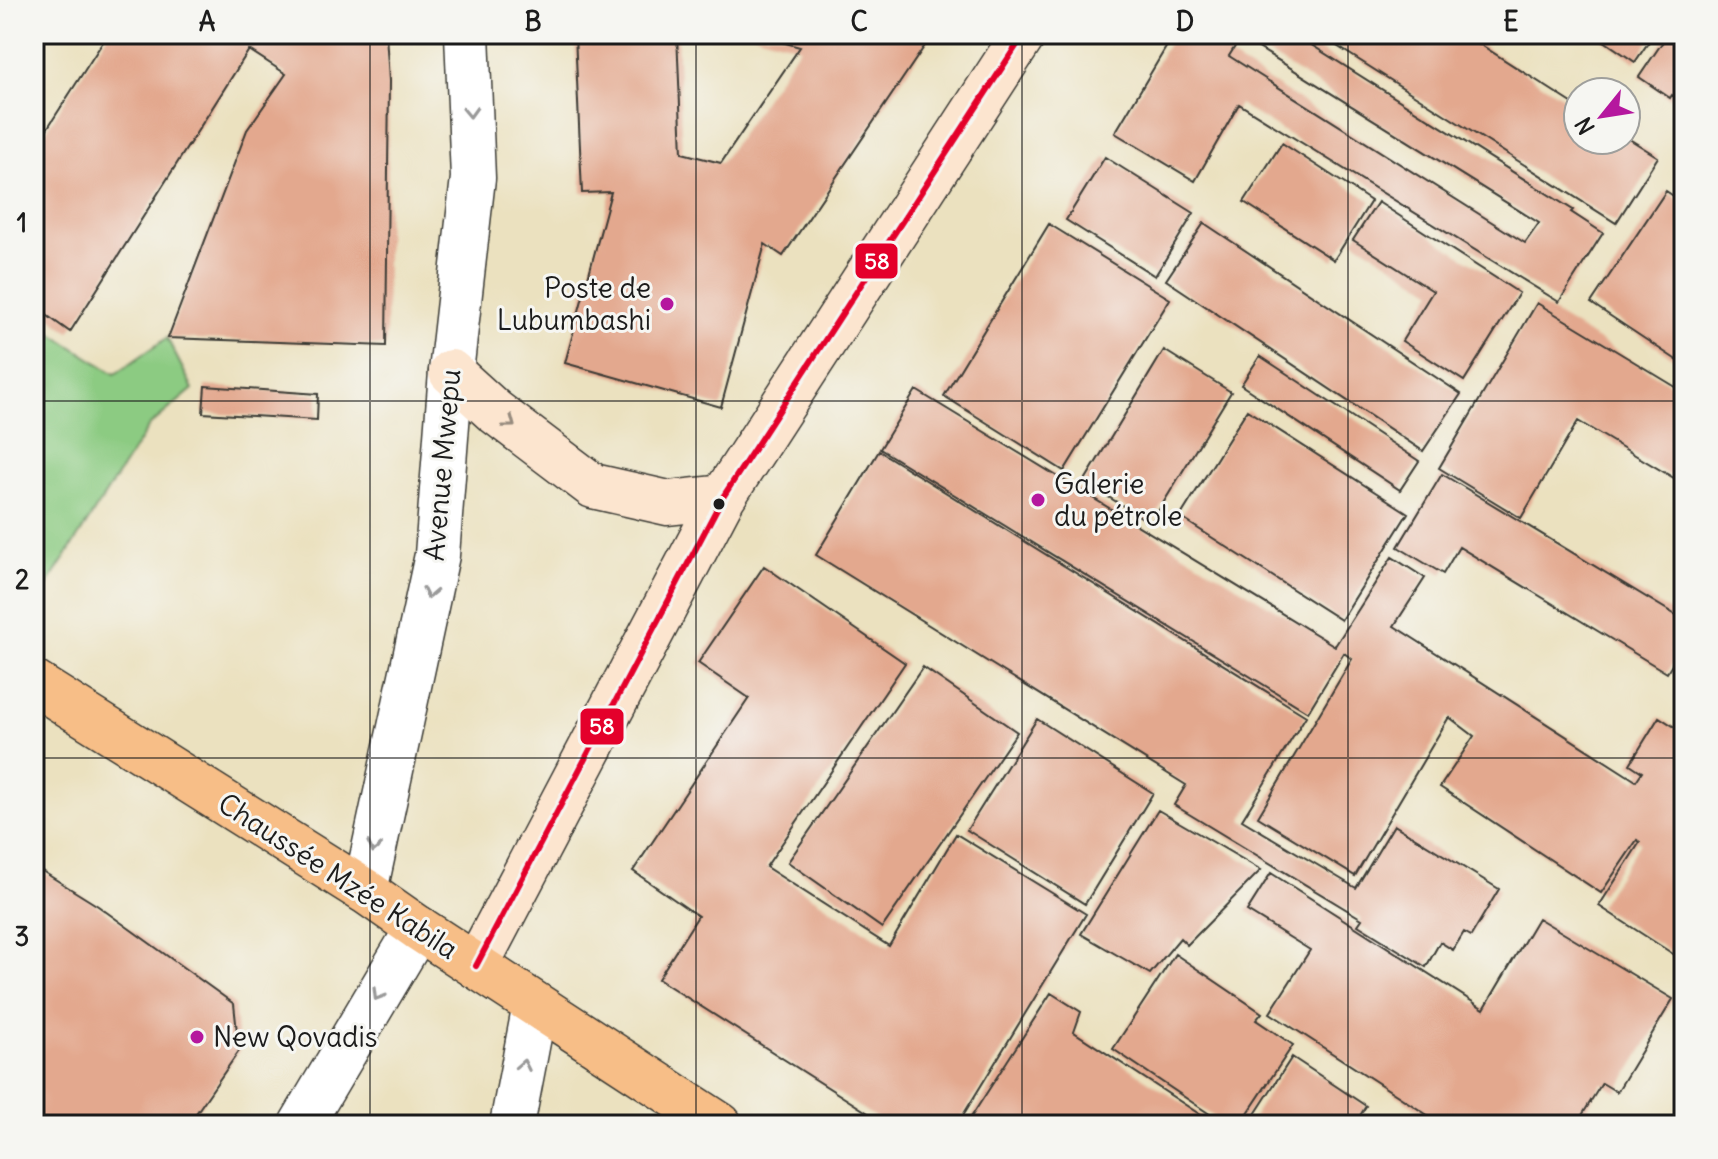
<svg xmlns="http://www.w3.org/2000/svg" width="1718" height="1159" viewBox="0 0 1718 1159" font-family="Delius,sans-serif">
<rect width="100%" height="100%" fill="#f6f6f2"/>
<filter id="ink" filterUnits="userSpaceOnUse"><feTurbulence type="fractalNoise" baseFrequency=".0125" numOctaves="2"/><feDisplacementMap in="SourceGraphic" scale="16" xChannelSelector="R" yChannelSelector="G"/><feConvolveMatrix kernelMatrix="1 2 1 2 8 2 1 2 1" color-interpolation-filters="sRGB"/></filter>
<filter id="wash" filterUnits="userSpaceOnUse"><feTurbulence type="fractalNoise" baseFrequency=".006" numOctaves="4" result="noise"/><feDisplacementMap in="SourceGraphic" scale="32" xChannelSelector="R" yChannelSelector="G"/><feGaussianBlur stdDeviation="1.8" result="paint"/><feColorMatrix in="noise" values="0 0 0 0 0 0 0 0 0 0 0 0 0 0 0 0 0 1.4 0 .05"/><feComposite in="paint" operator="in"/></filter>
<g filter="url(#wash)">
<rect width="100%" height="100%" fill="#ebe1bf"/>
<path fill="#8ccb82" stroke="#54744f" stroke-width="2" d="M34,322L115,374L167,338L193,389L149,426L37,601L34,598Z"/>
<g id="blocks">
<path fill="#e3a88e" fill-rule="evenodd" d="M108,34H386L389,81L386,346L168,338L247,130L286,74L249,50L70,332L34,306V149Z
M575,34H677L682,153L721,163L800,47L753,34H917L928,41L783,256L765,244L721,407L565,363L611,192L582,193Z
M1174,34H1294L1573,210L1571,212L1603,233L1559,302L1239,104L1195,181L1115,133ZM1241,37L1539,223L1525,243L1229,56Z
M1318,34H1464L1578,107V140H1626V137L1658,157L1616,223Z
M1594,34H1654L1635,62Z
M1668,34H1684V103L1672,95L1670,98L1639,77Z
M1282,143L1371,201L1334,260L1244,202Z
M1105,157L1194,213L1155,276L1066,220Z
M1666,191L1684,203V365L1591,303Z
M1378,202L1519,293L1464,381L1402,341L1433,291L1353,240Z
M1204,223L1461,394L1423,451L1166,280Z
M1049,224L1170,299L1064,471L944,396Z
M1537,303L1684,392V484L1578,421L1521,518L1439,468Z
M1164,350L1231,392L1151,523L1084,482Z
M1260,356L1419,461L1400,490L1241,385Z
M205,386L318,394L317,420L203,413Z
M916,390L1335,646L1392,557L1425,578L1394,626L1636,781L1642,772L1630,764L1659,717L1684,733V961L1599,906L1640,842L1637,840L1601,893L1440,787L1474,736L1449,717L1355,876L1258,817L1352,659L1344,653L1308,712L880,449Z
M1247,410L1408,513L1341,620L1180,517Z
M879,451L1306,716L1242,820L1356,888L1394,825L1499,889L1471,936L1464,932L1453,950L1440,942L1426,967L1358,925L1362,919L1174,805L1186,785L816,555Z
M1442,474L1684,620V645L1667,673L1459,547L1443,574L1398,547Z
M764,566L905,663L766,867L889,946L956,834L1086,914L957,1125H887L658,979L698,916L633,871L749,698L698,663Z
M923,667L1017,732L882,928L788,862Z
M1037,719L1153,793L1085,904L967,830Z
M1158,810L1261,870L1187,945L1180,938L1150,974L1081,934Z
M34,866L98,906L234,1004L239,1051L188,1125H34Z
M1271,873L1484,1009L1538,918L1673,999L1617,1092L1602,1083L1576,1125H1443L1270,1013L1310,950L1247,911Z
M1175,954L1262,1013L1256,1020L1293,1045L1240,1125H1226L1113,1049Z
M1051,993L1081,1012L1074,1032L1216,1125H966Z
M1292,1057L1366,1106L1354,1125H1248Z"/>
</g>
</g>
<g filter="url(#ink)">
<use href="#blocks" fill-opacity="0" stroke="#3b3a34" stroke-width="2"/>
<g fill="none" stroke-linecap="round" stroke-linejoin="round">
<g stroke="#3b3a34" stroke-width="47">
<path id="tertiary" d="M365,891L437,555L451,372L473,178L467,34
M301,1125L418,928
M512,1125L535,1005"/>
</g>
<g stroke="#3b3a34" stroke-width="47">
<path id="secondary" d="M451,372L494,411L593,486L668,503L723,497
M476,966L723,497L1024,34"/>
</g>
<g stroke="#3b3a34" stroke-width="47">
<path id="trunk" d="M34,683L365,891L418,928L720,1125"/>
</g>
<use href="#tertiary" stroke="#fff" stroke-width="44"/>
<use href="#secondary" stroke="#fce5cf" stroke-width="44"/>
<use href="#trunk" stroke="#f7be87" stroke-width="44"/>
<g stroke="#f6f6f2" stroke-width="12">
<path id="bus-1" d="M476,966L723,497L1024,34"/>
</g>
<use href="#bus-1" stroke="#e4002b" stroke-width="6"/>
</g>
<defs><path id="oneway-chevron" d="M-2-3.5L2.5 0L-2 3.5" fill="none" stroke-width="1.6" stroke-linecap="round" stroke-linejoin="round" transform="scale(2)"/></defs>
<g stroke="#999">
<use href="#oneway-chevron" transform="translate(470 112) rotate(88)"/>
<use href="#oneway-chevron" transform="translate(429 593) rotate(102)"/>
<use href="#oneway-chevron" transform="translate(374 847) rotate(102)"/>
<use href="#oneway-chevron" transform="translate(378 995) rotate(121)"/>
<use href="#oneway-chevron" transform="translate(523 1065) rotate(-79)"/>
</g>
<use stroke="#978b7e" href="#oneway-chevron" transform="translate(510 423) rotate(37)"/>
</g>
<path fill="none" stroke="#1c1c1c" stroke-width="2" stroke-opacity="0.55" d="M370,34V1125M696,34V1125M1022,34V1125M1348,34V1125M34,401H1684M34,758H1684"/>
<g fill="#b5179e" stroke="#f6f6f2" stroke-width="3">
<circle cx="667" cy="304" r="8"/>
<circle cx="1038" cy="500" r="8"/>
<circle cx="197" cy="1037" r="8"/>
</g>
<circle fill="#1c1c1c" stroke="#f6f6f2" stroke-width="3" cx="719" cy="504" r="7"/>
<g text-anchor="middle" stroke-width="6" stroke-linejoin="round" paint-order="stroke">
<g font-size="28" fill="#1c1c1c" stroke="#f6f6f2" text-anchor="start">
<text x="651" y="298" text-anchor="end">Poste de<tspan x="651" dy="32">Lubumbashi</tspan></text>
<text x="1054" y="494">Galerie<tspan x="1054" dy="32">du pétrole</tspan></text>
<text x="213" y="1047">New Qovadis</text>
</g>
<g font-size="28" fill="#1c1c1c" stroke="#f6f6f2">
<text transform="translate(442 465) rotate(-85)" y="10">Avenue Mwepu</text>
<text transform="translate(338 876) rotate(33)" y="10">Chaussée Mzée Kabila</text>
</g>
</g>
<g stroke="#f6f6f2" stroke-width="3">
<rect x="854" y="242" width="45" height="38" rx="8" fill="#e4002b"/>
<rect x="579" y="707" width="46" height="39" rx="8" fill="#e4002b"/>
</g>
<g font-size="22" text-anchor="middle" font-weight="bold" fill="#fff">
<text x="877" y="269">58</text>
<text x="602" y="734">58</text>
</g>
<rect width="1718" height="1159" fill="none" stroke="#f6f6f2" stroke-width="88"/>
<g transform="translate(1602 116) rotate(240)"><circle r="38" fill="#f6f6f2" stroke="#9f9f9c" stroke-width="2"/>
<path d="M0-6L14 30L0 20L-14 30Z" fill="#b5179e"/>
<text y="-12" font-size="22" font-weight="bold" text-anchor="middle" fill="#1c1c1c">N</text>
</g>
<rect x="44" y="44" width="1630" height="1071" fill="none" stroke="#1c1c1c" stroke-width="3"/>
<g font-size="26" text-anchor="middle" font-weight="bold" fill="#1c1c1c">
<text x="207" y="31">A</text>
<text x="533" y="31">B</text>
<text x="859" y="31">C</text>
<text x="1185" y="31">D</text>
<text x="1511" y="31">E</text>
<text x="22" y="232">1</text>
<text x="22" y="589">2</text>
<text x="22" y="946">3</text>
</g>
</svg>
